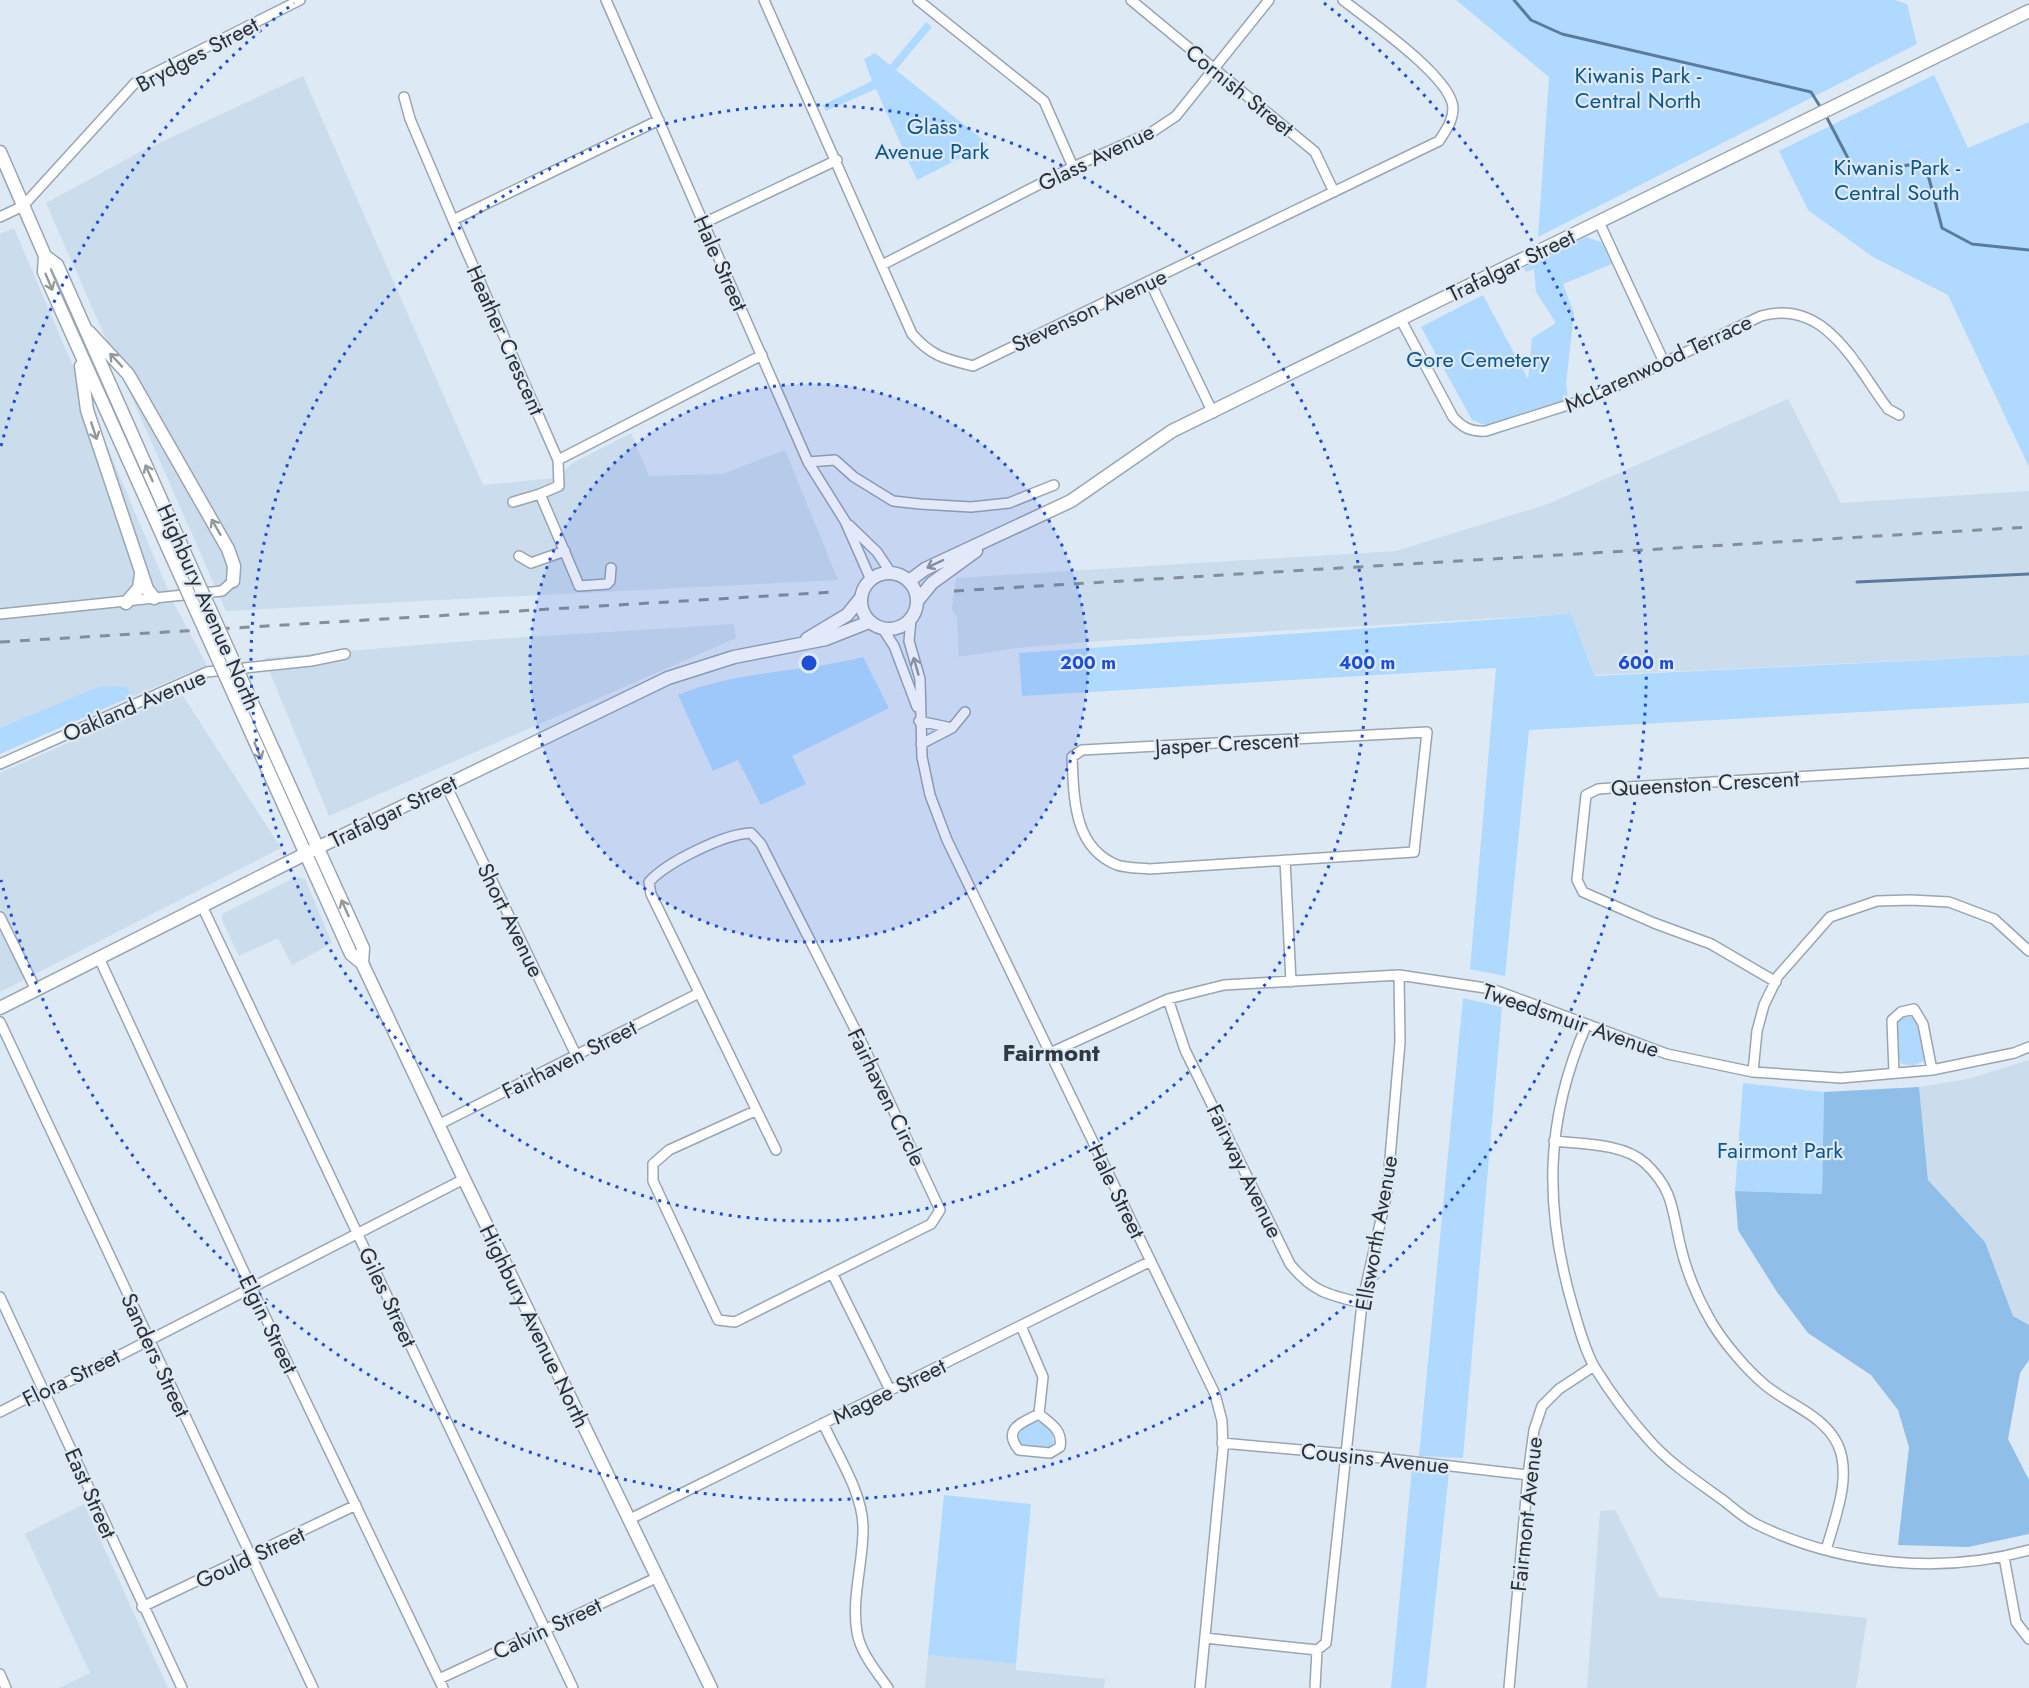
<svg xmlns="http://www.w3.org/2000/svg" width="2029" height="1688" viewBox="0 0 2029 1688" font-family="Jost,sans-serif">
<rect width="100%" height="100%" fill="#dde9f5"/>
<path fill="#cbdced" d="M303,76L483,485L555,478L573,463L631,433L649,476L722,474L785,450L838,580L226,611L46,203L140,152Z
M14,228L174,604L207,665L0,753V234Z
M1788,399L1841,503L2029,491V655L1595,675L1571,614L1098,641L1017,648L959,657L957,617L952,609L956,578L1396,551L1548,504Z
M734,624L736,638L329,816L264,658L480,640Z
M181,693L281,848L0,992V773Z
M296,877L305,879L332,943L292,965L278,938L239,956L222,920V914Z
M2029,1060V1325L2013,1316L1985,1242L1928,1180L1919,1087L1968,1079Z
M84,1504L168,1688H59L90,1673L25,1534Z
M1615,1510L1659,1597L1867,1618L1856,1688H1587L1600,1511Z
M928,1655L1016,1664V1670L1105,1679L1104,1688H925Z"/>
<path fill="#b0d9ff" d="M1456,0H1895L1907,4L1917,44L1538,237L1549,77Z
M926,22L932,27L896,70L988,144L917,180L876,89L826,111L823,105L872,81L864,59L875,53L890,65Z
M1934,75L1968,148L2029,122V467L1948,295L1873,257L1808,210L1779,151Z
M1586,237L1601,242L1612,264L1563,284L1574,313L1566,384L1568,399L1485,425L1472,420L1421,327L1483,295L1528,379L1532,338L1556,323L1536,292L1534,269L1526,272L1524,268Z
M1571,614L1595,676L2029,655V703L1529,730L1505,976L1470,969L1496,668L1022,696L1019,653Z
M863,657L889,708L792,756L806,784L761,805L738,760L713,771L678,695C737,670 802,673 863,657Z
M114,686L127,687L130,694L125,699L0,754V728L98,687Z
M1463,998L1502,1007L1463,1458L1419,1456Z
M1908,1014L1913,1015C1921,1028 1924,1046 1924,1061L1913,1066L1902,1064C1895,1053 1895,1033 1897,1020Z
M1743,1083L1824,1092L1822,1194L1735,1191Z
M1035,1421L1041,1422L1052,1431L1054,1443L1050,1447L1022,1446L1018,1441L1020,1430Z
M1412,1468L1449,1472L1426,1688H1391Z
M944,1495L1031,1504L1016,1664L928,1655Z"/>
<path fill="#8fbee9" d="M1919,1087L1928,1180L1985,1242L2013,1316L2029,1325V1360L2020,1373L2008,1439L2029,1480V1534L1968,1547L1898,1545L1909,1447L1898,1410L1871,1375L1808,1333L1777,1292L1738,1230L1735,1191L1822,1194L1824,1092Z"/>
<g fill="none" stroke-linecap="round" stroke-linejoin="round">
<path stroke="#5a7b9a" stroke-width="3" d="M1514,0L1531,20L1562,34L1811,92L1821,108
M1825,114L1851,164L1874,173L1908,165L1926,167L1942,228L1972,244L2029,250
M1857,582L2029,574"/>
<g stroke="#99a5b0" stroke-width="12">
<path id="minor" d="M606,0L808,462L845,521L871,580
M764,0L912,334C931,356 945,359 973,366L1439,141C1446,130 1453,121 1453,108C1452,77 1368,20 1343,0
M918,0L1044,101L1073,167
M1131,0L1315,152L1334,192
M404,97L410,119L453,220
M659,120L453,220L558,460L762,355
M0,217L23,206L135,83L300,0
M1599,222L1664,362
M704,223L837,160
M882,265L1073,167L1152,132L1176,116L1269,0
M1150,282L1213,413
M1401,320L1453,417C1463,428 1471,432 1486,431L1593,397L1761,316C1826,298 1855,365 1888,409L1899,415
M558,460L559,486L540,494L575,576L579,586L607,584L610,581L611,568
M808,462L835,460L854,477L893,501L920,504L971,507L1009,503L1054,485
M513,502L540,494
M849,525L877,552L891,573
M519,556L531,563L565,551
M0,614L222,591L233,581
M911,620L909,641L920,679L922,757L930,795L947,840L1215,1394L1222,1421L1223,1449L1200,1688
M883,629L894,646L917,707
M919,721L952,728
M1427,732L1414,852L1149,869C1139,868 1126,868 1117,865C1073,847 1074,798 1072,757L1082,750Z
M921,744L952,728L965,712
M0,764L207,672L311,661L345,654
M446,785L576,1055
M1285,860L1291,982
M202,906L573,1688
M0,917L36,990
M99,958L251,1287L443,1688
M1776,982L1711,944L1654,923L1583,892L1577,880L1586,795L1598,789L1611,788L2029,763
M1168,999L1185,1050L1290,1264C1313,1292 1328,1295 1362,1303
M0,1022L313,1688
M1586,1026C1545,1120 1544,1206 1572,1304C1578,1324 1584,1349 1595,1368C1610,1392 1630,1419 1649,1440C1669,1463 1698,1482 1723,1500C1733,1508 1744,1518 1756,1524C1839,1565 1940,1575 2029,1550
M1050,1053L1168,999L1224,985L1399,975L1492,989L1667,1054L1753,1072L1841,1078L1932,1070L2014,1053L2029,1047
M1753,1072L1757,1031L1764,1005L1778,976L1830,917L1877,901L1911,900L1949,902L1994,919L2029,951
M1894,1073L1892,1020L1901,1012L1914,1009L1923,1024L1932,1070
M755,1111L669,1150L653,1164V1181L718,1320L735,1322L931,1224L940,1210L860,1039L761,844L751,833C724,834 667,862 649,882L651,894L776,1150
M438,1125L699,993
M1554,1141C1581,1144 1623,1143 1645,1163C1673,1189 1672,1209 1680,1244C1686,1271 1698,1299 1712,1323C1725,1344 1746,1369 1765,1385C1789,1405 1824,1415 1838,1445C1852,1477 1835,1518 1826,1550
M833,1275L890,1390
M0,1297L182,1688
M1021,1326L1043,1377L1039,1414C1021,1423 1002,1429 1019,1450L1050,1453L1060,1447C1063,1430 1051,1424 1039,1414
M0,1412L31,1396L46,1393L464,1179
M823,1423C837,1455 862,1491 863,1526C864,1561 851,1597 857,1632C860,1652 876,1671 888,1688
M1222,1443L1347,1454L1528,1475
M628,1520L1151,1261
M2004,1557L2016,1622L2029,1639
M142,1607L356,1505
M1205,1638L1317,1650L1326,1643L1362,1303L1387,1193L1400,1042L1399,975
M0,1674L6,1688
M439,1679L656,1578
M1315,1688L1317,1650
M1509,1688L1528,1475L1534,1430L1542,1406L1559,1389L1594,1366"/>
</g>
<g stroke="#99a5b0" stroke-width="15">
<path id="major" d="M0,152L45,256L44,272L176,566
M45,256L57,265L190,565
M89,332L128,374L228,549L234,566L233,581
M81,366L87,410L147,589L154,598
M861 601a28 28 0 1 1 56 0a28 28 0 1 1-56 0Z
M909,581L925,569L1071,501L1172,431L2029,11
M918,600L932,583L976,551
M126,603L139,588L141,574
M807,639L847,615L860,599
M249,696L363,948L362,963
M235,697L351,954L362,963L464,1179L711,1688
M0,1008L319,847L668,678L734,657L826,639L869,622"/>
</g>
<use href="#minor" stroke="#fff" stroke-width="9"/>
<use href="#major" stroke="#fff" stroke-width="12"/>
<path stroke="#868f97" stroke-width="3" stroke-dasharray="10 10" stroke-linecap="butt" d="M954,591L2029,527
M0,642L834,592"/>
<g stroke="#99a5b0" stroke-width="15" stroke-linecap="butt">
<path id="major-bridge" d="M190,565L249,696
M176,566L235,697"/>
</g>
<use href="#major-bridge" stroke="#fff" stroke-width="12"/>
</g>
<defs><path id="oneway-shaft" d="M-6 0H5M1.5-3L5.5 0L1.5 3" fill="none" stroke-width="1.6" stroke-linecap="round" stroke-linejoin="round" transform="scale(1.5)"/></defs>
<g stroke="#95989a">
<use href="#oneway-shaft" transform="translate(49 282) rotate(67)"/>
<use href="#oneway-shaft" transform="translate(116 360) rotate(-133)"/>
<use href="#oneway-shaft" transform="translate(94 431) rotate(72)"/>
<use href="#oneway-shaft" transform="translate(149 473) rotate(-114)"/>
<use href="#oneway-shaft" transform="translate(216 527) rotate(-120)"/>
<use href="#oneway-shaft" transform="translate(935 564) rotate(155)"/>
<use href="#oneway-shaft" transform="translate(916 666) rotate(-106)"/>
<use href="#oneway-shaft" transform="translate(258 751) rotate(67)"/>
<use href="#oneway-shaft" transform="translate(345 908) rotate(-114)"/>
</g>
<circle cx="809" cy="663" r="279" fill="#1d4ed8" fill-opacity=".12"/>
<g fill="none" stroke="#1d4ed8" stroke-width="3" stroke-dasharray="3 6">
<circle cx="809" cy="663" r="279"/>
<circle cx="809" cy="663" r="558"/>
<path d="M1 446A837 837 0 0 1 294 3M1324 3A837 837 0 1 1 1 880"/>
</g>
<g text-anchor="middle" stroke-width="4.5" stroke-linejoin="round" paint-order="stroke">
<g font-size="22" fill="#2b3035" stroke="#dde9f5">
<text transform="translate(197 54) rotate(-28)" y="8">Brydges Street</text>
<text transform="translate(1240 90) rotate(39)" y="8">Cornish Street</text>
<text transform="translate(1096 157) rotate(-26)" y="8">Glass Avenue</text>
<text transform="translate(721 263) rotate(66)" y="8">Hale Street</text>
<text transform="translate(1511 265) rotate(-26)" y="8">Trafalgar Street</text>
<text transform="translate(1089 310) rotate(-25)" y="8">Stevenson Avenue</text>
<text transform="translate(506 340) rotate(66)" y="8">Heather Crescent</text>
<text transform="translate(1658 363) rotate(-25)" y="8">McLarenwood Terrace</text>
<text transform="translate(209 607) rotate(66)" y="8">Highbury Avenue North</text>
<text transform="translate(134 705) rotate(-23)" y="8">Oakland Avenue</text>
<text transform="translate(1227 743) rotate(-3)" y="8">Jasper Crescent</text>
<text transform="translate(1705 783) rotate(-3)" y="8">Queenston Crescent</text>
<text transform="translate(393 811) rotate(-26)" y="8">Trafalgar Street</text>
<text transform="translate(511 920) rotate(64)" y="8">Short Avenue</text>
<text transform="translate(1571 1020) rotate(19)" y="8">Tweedsmuir Avenue</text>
<text transform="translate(569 1059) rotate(-27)" y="8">Fairhaven Street</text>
<text transform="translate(887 1097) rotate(64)" y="8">Fairhaven Circle</text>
<text transform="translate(1245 1171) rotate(64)" y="8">Fairway Avenue</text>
<text transform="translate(1117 1191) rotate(64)" y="8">Hale Street</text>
<text transform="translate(1376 1233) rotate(-80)" y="8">Ellsworth Avenue</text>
<text transform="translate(388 1297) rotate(65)" y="8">Giles Street</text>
<text transform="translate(269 1324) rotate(64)" y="8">Elgin Street</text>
<text transform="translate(535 1326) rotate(64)" y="8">Highbury Avenue North</text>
<text transform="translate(156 1355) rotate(65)" y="8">Sanders Street</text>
<text transform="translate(71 1377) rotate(-26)" y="8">Flora Street</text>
<text transform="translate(889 1391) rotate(-26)" y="8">Magee Street</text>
<text transform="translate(1375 1458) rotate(6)" y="8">Cousins Avenue</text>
<text transform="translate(91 1493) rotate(66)" y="8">East Street</text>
<text transform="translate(1526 1514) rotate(-84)" y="8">Fairmont Avenue</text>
<text transform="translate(250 1557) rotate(-25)" y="8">Gould Street</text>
<text transform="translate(547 1628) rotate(-25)" y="8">Calvin Street</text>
</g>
<g font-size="22" fill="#0c568b" stroke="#dde9f5">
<text x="1638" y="83">Kiwanis Park -<tspan x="1638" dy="25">Central North</tspan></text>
<text x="932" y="134">Glass<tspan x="932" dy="25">Avenue Park</tspan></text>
<text x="1897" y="175">Kiwanis Park -<tspan x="1897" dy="25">Central South</tspan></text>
<text x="1478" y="367">Gore Cemetery</text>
<text x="1780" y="1158">Fairmont Park</text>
</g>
<g font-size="24" font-weight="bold" fill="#2f3942" stroke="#dde9f5">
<text x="1051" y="1061">Fairmont</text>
</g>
</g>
<circle cx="809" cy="663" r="9" fill="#1d4ed8" stroke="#dde9f5" stroke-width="3"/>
<g font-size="18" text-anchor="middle" font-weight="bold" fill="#1d4ed8" stroke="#dde9f5" stroke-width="4.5" stroke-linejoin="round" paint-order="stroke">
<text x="1088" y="669">200 m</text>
<text x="1367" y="669">400 m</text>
<text x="1646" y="669">600 m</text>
</g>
</svg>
